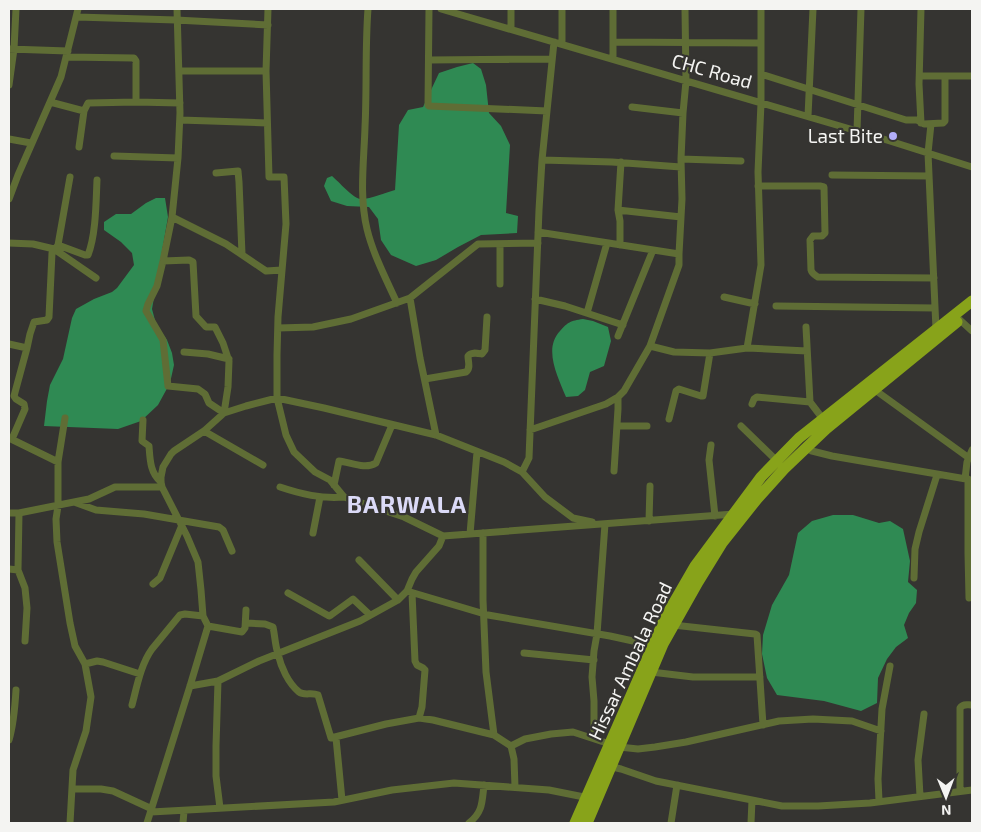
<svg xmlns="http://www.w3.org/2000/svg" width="981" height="832" viewBox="0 0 981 832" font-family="'Exo 2',sans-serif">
<rect width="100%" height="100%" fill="#353431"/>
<path fill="#2f8a53" d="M473,63L481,69L486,85L489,113L501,126L510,145L506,213L518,216L517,233L481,235L458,247L436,260L416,266L391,255L381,240L378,219L369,207L347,206L331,201L324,186L327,178L332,176C339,182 352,197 360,199C368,200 387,192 395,190L399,125L408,110L423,107L439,73L457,67Z
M156,198H165L168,217L152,309L156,324L167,340L172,353L174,365L170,383L158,405L141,421L118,429L44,426L47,401L50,385L63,359L72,318L76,309L94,299L112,292L117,288L134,265L132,253L121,242L104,230V222L116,214H131L146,203Z
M583,319L593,321L608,327L611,341L604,366L590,372L585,390L578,396L566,397C558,377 543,349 560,331C568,322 570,321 583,319Z
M833,515H853L879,523L890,521L903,529L910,561L908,582L917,590L916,603L909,613L904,625L908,638L896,647L887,659L878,678L877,703L861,711L824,701L777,695L767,678L762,654L763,635L772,605L789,575L798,533L812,521Z"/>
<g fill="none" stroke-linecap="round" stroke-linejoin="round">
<path stroke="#5f6d35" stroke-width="7" d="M268,9L266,71L269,177H284L286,224L278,317L277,355V398L286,435L294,452L315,472L330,480L344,497L404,517L443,536L734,514
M368,9C365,48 367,87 365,127C364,161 359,196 367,229C373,254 386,279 397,303
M429,9L428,105L429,106L547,111
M441,9L874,136L972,167
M511,9V29
M562,9V44
M613,9V59
M921,9L919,84L921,123
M77,17L176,20L268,25
M613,42L761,43
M9,49L68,51
M67,57L134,58L136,61V102
M429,60L552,59
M179,71H266
M761,74L906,120H917L924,124L943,123L945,121V76
M920,76H972
M9,85L14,49L16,9
M50,102L84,111
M632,107L683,113
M808,116L813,9
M180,120L267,123
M931,124L928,153L936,329
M857,131L861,9
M9,139L31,143
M79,147L84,111L88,103L136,102L180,103
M114,156L178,158
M681,159L741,161
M542,160L612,162L681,167
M216,173L238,171L239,182L242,254
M832,175L929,176
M758,186H820L824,187L825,233L822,236H813L810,240L811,270C812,274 815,275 818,277L934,278
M9,199L18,175L61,77L78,9
M618,210L681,217
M172,217L226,244L266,271L282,270
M538,232L679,254
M9,243L33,244L54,249L96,278
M58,245L85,255H88C96,235 96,202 97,180
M620,245V221L618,210L621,162
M163,261L189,260L193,262L196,316L206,327H215L223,343L229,361L228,387L224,413L209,403L205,394L198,389L168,386L163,340L146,311L148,304L157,286L163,261L172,217L178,158L180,113L177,9
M500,284V244
M724,297L755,304
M410,298L420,358L436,435
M535,299L565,306L623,325
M776,306L935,308
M587,313L607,243
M960,320L972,331
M806,327L810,402L823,419
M278,328L313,327L351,319L410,298L478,244L538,243
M618,336L653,250
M9,344L27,348L30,334L34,322L47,320L49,317L52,253L58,245L70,177
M650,346L674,352L710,353L747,348L807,351
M747,348L761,265L758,172L761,103V9
M184,352L208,354L229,359
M425,379L466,372C471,368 468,362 468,356C471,352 476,353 482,354L485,350L487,317
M875,390L969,458
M752,404L754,399L757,397L810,402
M65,418L58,462V506L56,519L57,542L70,623L75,646L85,664L91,697L86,731L73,770L70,823
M669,419L676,391L679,389L701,396H703L710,353
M143,420L142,441L149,446C150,459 150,473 161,482
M617,426H647
M741,426L777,461
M530,430L606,404L618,397L624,391L650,346L679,265V254L682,199L681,159L683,113L686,81L685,9
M204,431L263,465
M9,438L58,462
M12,439L25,409L24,404L16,399L14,396L27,348
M711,445L709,460L715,516
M806,448L812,451L832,456L972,480
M614,471L618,409V397
M522,472L529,458L539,210L542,160L554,42
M965,479L967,462L972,450
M968,479V553L969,598
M334,485L339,461C350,462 365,470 376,463L392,425
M280,487C301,494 321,499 344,497
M74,502L96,510L144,514L219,527L223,530L232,551
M9,513H19L89,499L115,487H162
M19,513L18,570L25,588L27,608L25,641
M649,521L650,486
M313,533L320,497
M483,533V600L486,672L494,735L511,746L514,759L515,787
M470,534L477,452
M359,560L398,600
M9,569L18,570
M914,578L915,549L919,532L937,475
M153,584L160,578L182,525
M407,591L488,615L610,636L656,646
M288,593L329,616L331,615L353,599L370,615
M412,593L415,661L417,665L423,668L425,670L422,707L419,718
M246,623L265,624L273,627C275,636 275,645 278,654C281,667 288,683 299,692C304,696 312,692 318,695L331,738L386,724L419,718L433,720L494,735
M673,625L755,634L757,635L763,725
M208,626L242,632L245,628L246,610
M524,653L594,660
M85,664L97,661L103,662L140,674
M651,672L693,677H760
M218,681L216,746V776L220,808
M190,686L218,681L259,661L360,621L398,600L407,591L412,579L416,572L439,546L443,536
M132,705C137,686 141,664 152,649L180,615L185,614L203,616
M336,738L342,800
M594,738V701L592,677L594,651L597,634L605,524
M9,740C14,723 15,707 16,690
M511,746L525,739L551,734L573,732L619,747L638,749L655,747L686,742L779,721L813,719L852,721L881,731
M608,766L621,769L656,781L782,806H818L870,803L972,790
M73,789H101L113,791L152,809
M960,791V708C963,703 968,705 972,705
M920,796L918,760L924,714
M879,801L878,779L882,709L890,666
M151,812L334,802L392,790L454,783L549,790L589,798
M147,823L190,686L208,626L203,616L201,590L198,562L187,536L162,487L161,482V477L163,467L171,454L174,451L204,431L224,413L246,406L277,398L324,408L436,435L504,462L522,472L545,497L573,518L592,522
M183,823L184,811
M469,823C483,812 482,802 484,785
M671,823L677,785
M751,823L752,800"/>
<path stroke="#88a31a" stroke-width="11" d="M575,823L665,618L695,566L761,477L799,438L972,301
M587,823L663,644L698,582L722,543L757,499L784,469L826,429L957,322"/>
</g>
<circle fill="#b2adf9" stroke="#353431" stroke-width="2" cx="893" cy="136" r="5"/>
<g text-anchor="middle" stroke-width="4.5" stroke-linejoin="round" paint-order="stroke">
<g font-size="19" fill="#f4f4f2" stroke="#353431">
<text transform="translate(712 71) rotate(16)" y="7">CHC Road</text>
<text transform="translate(630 661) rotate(-65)" y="7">Hissar Ambala Road</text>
</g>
<g font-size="19" fill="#f4f4f2" stroke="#353431" text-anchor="end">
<text x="883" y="143">Last Bite</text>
</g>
<g font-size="24" font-weight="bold" letter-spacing="1" fill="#dbdaf7" stroke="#353431">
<text x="407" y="513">BARWALA</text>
</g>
</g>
<rect width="981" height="832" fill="none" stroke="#f4f4f2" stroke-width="20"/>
<g transform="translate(946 797) rotate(179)" stroke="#353431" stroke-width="4" paint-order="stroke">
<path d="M0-4L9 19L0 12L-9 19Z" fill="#f4f4f2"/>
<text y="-8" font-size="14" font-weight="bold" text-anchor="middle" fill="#f4f4f2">N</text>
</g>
</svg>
